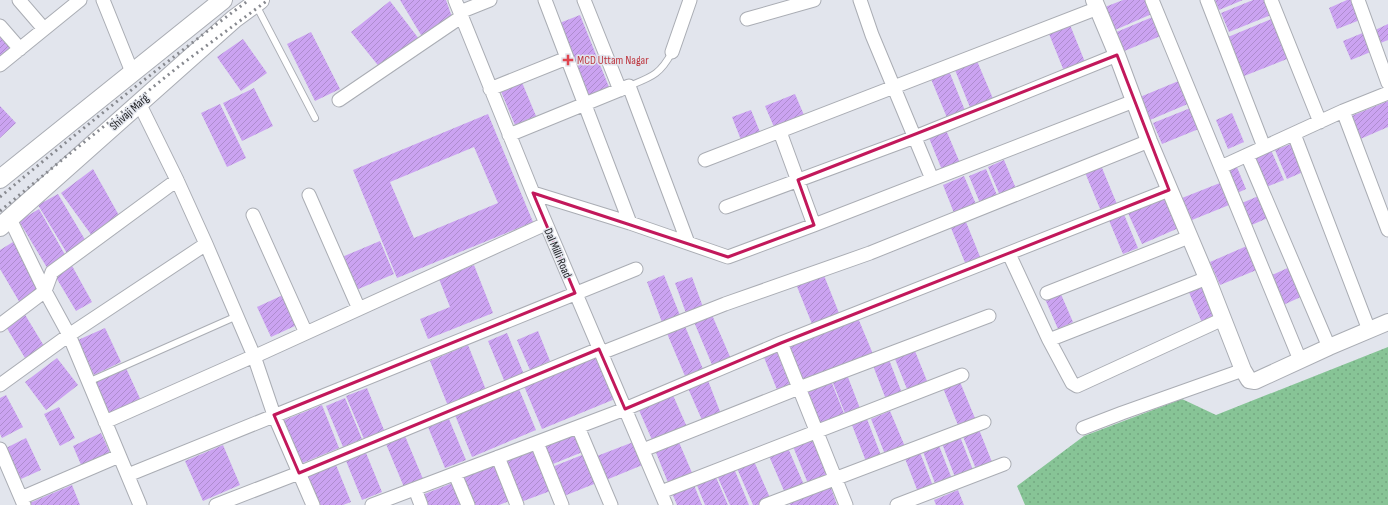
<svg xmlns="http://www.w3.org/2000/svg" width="1388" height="505" viewBox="0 0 1388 505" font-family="'Sofia Sans Condensed',sans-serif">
<defs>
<pattern id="park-dots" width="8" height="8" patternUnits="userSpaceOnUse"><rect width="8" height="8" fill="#87c496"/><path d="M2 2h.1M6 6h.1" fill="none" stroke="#74a881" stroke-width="1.8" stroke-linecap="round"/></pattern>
<pattern id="building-hatch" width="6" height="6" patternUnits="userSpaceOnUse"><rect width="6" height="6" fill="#cba3f1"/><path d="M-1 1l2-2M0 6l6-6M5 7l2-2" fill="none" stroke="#ae8cce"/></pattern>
</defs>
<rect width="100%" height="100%" fill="#e2e5ed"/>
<path fill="url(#park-dots)" d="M1388,347V505H1025L1017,486L1084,436L1182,399L1216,415Z"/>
<path fill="url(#building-hatch)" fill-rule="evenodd" d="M400,0H446L452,17L421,35Z
M1123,0H1148L1154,13L1115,30L1105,7Z
M1215,0H1243L1219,10Z
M1253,0H1265L1271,15L1229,32L1221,13Z
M1347,0H1351L1360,20L1337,29L1329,8Z
M390,1L419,39L381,69L351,32Z
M580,15L609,87L586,96L557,24Z
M1155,16L1163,35L1122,52L1114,33Z
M1276,17L1292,57L1244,76L1228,37Z
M1068,20L1087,67L1066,76L1047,29Z
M1388,24V40L1378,44L1373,31Z
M311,32L340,89L315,101L287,44Z
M1365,32L1373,51L1351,60L1343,41Z
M0,33L13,48L0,60Z
M243,39L267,73L241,91L217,57Z
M977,61L994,101L971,110L955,70Z
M949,71L966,113L948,120L931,79Z
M521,80L536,116L515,125L500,89Z
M1181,80L1190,103L1150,120L1140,97Z
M254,88L273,126L242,141L223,103Z
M795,94L804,115L774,127L765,106Z
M1388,101V127L1358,140L1349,117Z
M220,104L246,158L227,167L201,113Z
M0,106L16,123L0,138Z
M1193,107L1201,128L1162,144L1153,123Z
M751,110L762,137L743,145L732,117Z
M1232,113L1244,142L1228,149L1216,120Z
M488,114L533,222L397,278L353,170ZM474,147L498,203L414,238L390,182Z
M946,130L960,163L942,170L929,138Z
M1291,144L1303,172L1287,179L1275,150Z
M1271,150L1284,180L1266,187L1254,157Z
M1004,160L1017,191L1001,198L988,167Z
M1100,163L1119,209L1103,216L1084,170Z
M1236,165L1246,189L1235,194L1224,169Z
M93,169L121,219L95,240L61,193Z
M986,169L999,200L982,208L969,176Z
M964,176L978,209L956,218L943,185Z
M1225,181L1234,203L1192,220L1182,198Z
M58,194L87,243L68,255L38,205Z
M1167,194L1181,227L1142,244L1127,211Z
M1261,195L1270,217L1247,227L1237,205Z
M39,209L68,260L49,271L19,221Z
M1123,212L1138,248L1123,254L1108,218Z
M966,222L983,264L968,270L951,228Z
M380,241L394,274L356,290L342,257Z
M13,242L42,290L20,303L0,269V250Z
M1249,245L1259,269L1220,285L1210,262Z
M71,264L92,302L76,311L54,274Z
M474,265L493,313L428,339L420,319L450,307L439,279Z
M1292,266L1305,295L1281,306L1268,277Z
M823,273L839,313L812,324L796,284Z
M664,275L681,318L663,325L647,282Z
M692,277L703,307L686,313L675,283Z
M1203,284L1217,319L1203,325L1188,290Z
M1060,292L1073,322L1058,329L1045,299Z
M283,295L297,325L271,337L257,307Z
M24,313L44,346L25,358L5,325Z
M712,315L731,359L713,367L694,322Z
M858,318L873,354L804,383L789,347Z
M684,324L703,369L685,376L666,331Z
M105,328L121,362L94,375L78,340Z
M538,331L550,361L530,370L517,340Z
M507,333L525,377L506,385L488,341Z
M468,345L486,390L448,406L430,361Z
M913,346L929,386L909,394L893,354Z
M776,350L791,387L778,392L763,355Z
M598,356L615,399L542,429L524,386Z
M888,357L903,396L887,402L872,363Z
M57,358L78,385L46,410L25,382Z
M126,368L142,403L108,419L92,383Z
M846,372L861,411L846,416L831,378Z
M707,378L721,414L702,420L687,386Z
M831,381L845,416L819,427L804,391Z
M960,382L977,423L960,430L943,388Z
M367,388L384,430L364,439L346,396Z
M519,389L536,430L472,457L455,415Z
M672,393L687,427L653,442L638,408Z
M6,395L23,427L2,438L0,434V398Z
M345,398L362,439L343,447L326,406Z
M322,405L339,448L300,464L282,421Z
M59,407L75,438L60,446L44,414Z
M890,411L906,449L886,457L871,419Z
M449,419L466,460L445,468L428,427Z
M867,419L882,458L867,464L852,425Z
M978,427L992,462L976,469L962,434Z
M101,433L111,455L82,467L73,446Z
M578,433L585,451L548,466L541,448Z
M959,434L973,470L955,477L941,441Z
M405,436L423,479L404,487L386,444Z
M812,437L828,478L809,486L792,444Z
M26,438L41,470L21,479L6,448Z
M678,440L693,475L669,485L655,450Z
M636,441L645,464L606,480L597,456Z
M938,443L952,479L936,486L922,449Z
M223,445L240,485L203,501L185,461Z
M364,448L382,492L362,500L344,456Z
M788,448L804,485L785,493L769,456Z
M536,449L553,490L518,503L502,462Z
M919,450L933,486L918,492L904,456Z
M587,453L599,482L564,496L552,467Z
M753,459L771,500L760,505H753L736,466Z
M334,460L351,502L343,505H317L304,472Z
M497,464L512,500L499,505H474L463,478Z
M733,466L749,505H730L716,473Z
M715,475L728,505H705L696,483Z
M455,482L464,505H426L422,495Z
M72,485L80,505H25Z
M694,485L702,505H677L672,493Z
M830,485L837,505H790L788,500Z
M958,490L964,505H936L934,500Z"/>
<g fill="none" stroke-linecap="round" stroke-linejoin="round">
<g stroke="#aaadb4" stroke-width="8">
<path id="service" d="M256,5L315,118
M629,86C651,77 660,75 672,52
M88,382L237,316"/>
</g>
<g stroke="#aaadb4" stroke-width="15">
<path id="minor" d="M19,0L44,29
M103,0L132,72
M455,0L533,193L666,505
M545,0L630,223
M584,0L620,90
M860,0L872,35L932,179
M1152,0L1300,360
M1207,0L1264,147
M1271,0L1320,122
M1358,0L1388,83
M460,12L490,0
M747,19L814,0
M0,26L20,49
M672,52L690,0
M0,65L80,0
M490,89L567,58
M339,100L461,17
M139,103L177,180L206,244L254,356L274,415L313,505
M1343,111L1388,230
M780,132L814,225
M1294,134L1369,330
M509,135L629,86L688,243
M1247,155L1329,347
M705,160L1098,8
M1221,167L1343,111L1388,93
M533,193L630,223L728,257L814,225L1134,101
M309,195L359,309
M726,207L915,137L1117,55
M253,215L306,333
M10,219L45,291L69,335L140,505
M1009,254L1049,340L1072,383L1077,386L1223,319
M1047,293L1189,237
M0,325L45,291L52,272L177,180
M1049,340L1207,278
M781,343L846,505
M601,353L725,304L870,253L1149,141
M260,354L541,226
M0,385L69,335L206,244
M105,422L254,356
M578,427L611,505
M1083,428L1122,413L1243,370
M537,443L562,505
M0,449L24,505
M643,450L799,388L989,316
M498,457L517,505
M455,474L468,505
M128,475L636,269
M415,489L421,505
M661,492L962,375
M21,498L119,456
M216,505L299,473L599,349
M372,505L625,409L781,343L1169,190
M766,505L984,422
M897,505L1004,464"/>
</g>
<g stroke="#aaadb4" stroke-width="18">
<path id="tertiary" d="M1094,0L1117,55L1149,141L1207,278L1243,370L1249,380L1255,381L1329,347L1388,322"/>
</g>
<g stroke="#aaadb4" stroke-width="20">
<path id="secondary" d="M0,179L223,0
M0,227L234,19L260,0"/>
</g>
<use href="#service" stroke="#fff" stroke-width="6"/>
<use href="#minor" stroke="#fff" stroke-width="13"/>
<use href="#tertiary" stroke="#fff" stroke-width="16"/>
<use href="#secondary" stroke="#fff" stroke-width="18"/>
<path stroke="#87898f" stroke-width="3" stroke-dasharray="2 4" stroke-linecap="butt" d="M0,197C81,129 164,63 249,0
M0,211L68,155L178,67L268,0"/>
</g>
<path fill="none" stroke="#c2185b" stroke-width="3" stroke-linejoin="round" d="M1117,55L1169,190L781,343L625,409L599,349L299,473L274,415L575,293L533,193L728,257L814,225L798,180Z"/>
<path fill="#e0444e" stroke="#e2e5ed" stroke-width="1.5" d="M566 54h4v4h4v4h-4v4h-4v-4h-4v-4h4z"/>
<g text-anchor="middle" stroke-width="3" stroke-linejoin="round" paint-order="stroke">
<g font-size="12" fill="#be3a42" stroke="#e2e5ed" text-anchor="start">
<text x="577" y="64">MCD Uttam Nagar</text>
</g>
<g font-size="12" fill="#1b1c1f" stroke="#e2e5ed">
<text transform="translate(129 112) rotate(-42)" y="4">Shivaji Marg</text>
<text transform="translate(558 253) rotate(67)" y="4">Dal Milli Road</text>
</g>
</g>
</svg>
